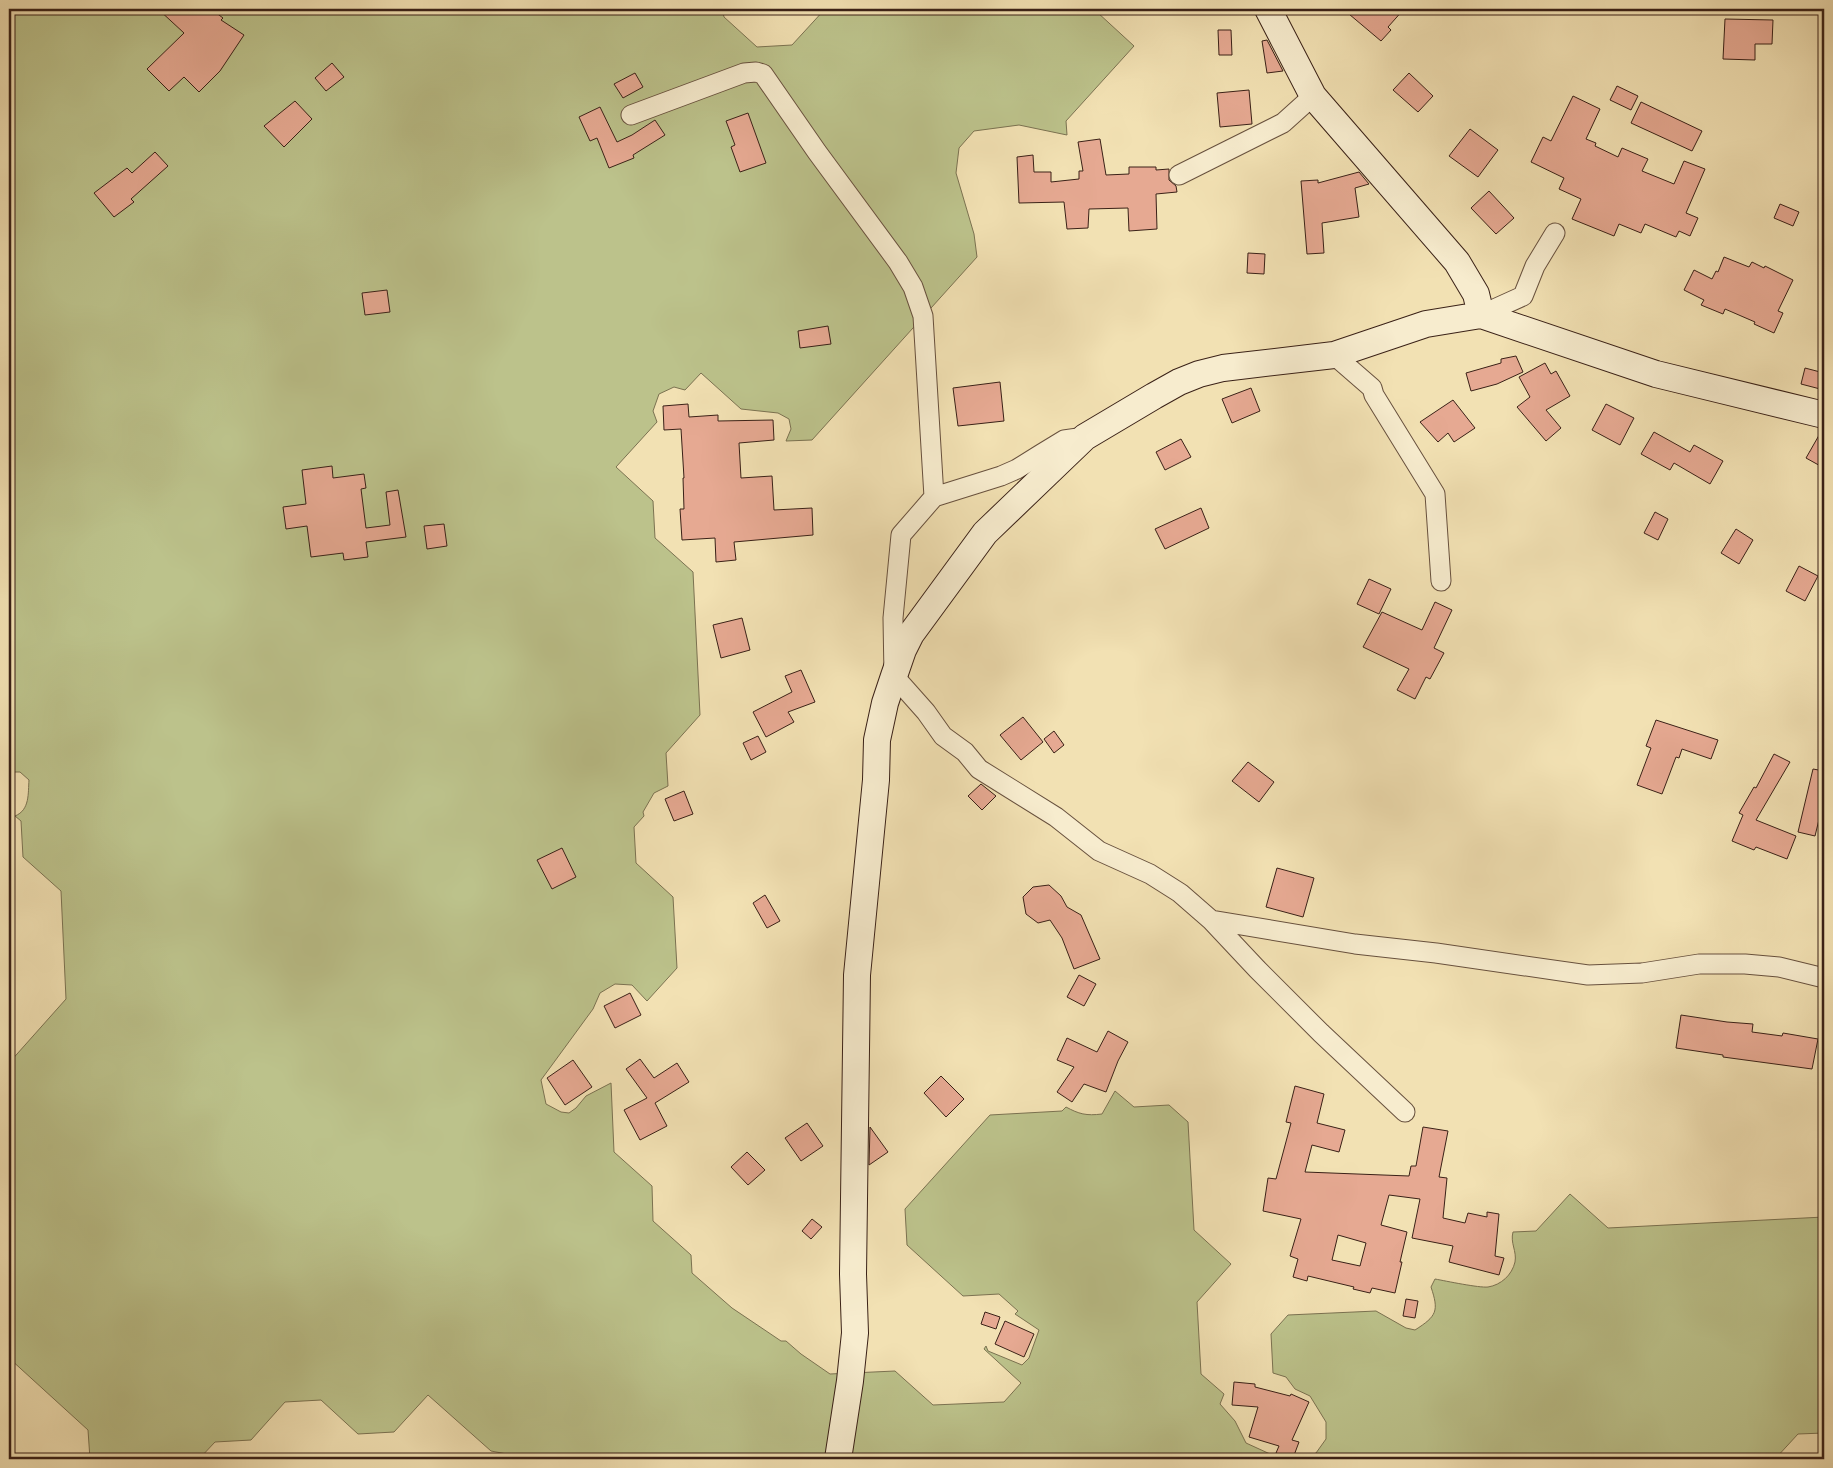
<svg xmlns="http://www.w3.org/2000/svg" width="1833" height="1468" viewBox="0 0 1833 1468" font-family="'IM FELL English',serif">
<rect width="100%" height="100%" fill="#f2e1b3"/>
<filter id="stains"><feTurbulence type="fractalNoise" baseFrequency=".004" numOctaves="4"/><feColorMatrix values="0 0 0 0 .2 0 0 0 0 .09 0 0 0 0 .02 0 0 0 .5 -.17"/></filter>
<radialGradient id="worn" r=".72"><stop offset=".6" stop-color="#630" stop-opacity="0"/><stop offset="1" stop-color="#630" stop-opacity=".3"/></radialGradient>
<path fill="#bcc28b" stroke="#7b7251" d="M9,9H722L724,17L757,47L792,45L825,9H1097V12L1134,46L1066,121L1067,135L1019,125L974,131L959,148L956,173L974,234L977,257L812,440L786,441L791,429L789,419L778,413L741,409L701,373L685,390L674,387L659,394L653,411L657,422L616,467L653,501L655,538L693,572L700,715L666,753L668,786L654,793L643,812L644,816L634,827L636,863L673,897L677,968L647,1001L632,985L615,984L600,993L593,1009L541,1080L546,1104L561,1112L569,1113L576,1108L586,1096L611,1083L614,1152L652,1186L653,1221L691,1255L692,1273L732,1308L781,1341H786L801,1354L830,1374L895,1371L933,1405L1004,1402L1021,1383L984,1349L986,1346L988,1351L1022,1365L1029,1358L1039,1330L1015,1314L1018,1311L999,1294L963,1296L907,1245L905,1209L990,1115L1062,1111L1066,1107C1079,1114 1086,1116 1102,1114L1115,1091L1134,1107L1169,1105L1188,1122L1194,1230L1231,1264L1197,1302L1201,1374L1224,1394L1220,1404L1235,1421L1246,1443L1281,1459H512L507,1454L491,1451L428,1395L394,1432L358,1434L321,1400L285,1402L251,1440L215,1442L199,1459H90L88,1430L9,1358V1063L66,999L61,891L23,857L21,821L15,816C30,810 28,793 29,780L20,772H9Z
M1570,1194L1608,1228L1824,1217V1433L1798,1434L1775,1459H1305L1316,1453L1326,1439V1422L1310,1396L1295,1389L1286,1377L1273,1373L1271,1334L1288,1315L1376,1311L1406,1328L1415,1330C1437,1316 1439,1311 1431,1287L1435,1279C1446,1281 1479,1288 1488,1287C1501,1285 1512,1275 1515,1262C1517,1251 1510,1243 1513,1232L1536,1231Z"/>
<path fill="#e6a992" stroke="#3a2117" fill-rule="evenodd" d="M158,9H211L223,18L221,20L244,35L220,71L199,92L184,77L169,91L147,69L184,33Z
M1343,9H1404L1388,27L1391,30L1381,41Z
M1725,19L1773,20L1772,44H1755V60L1723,59Z
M1218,30H1231L1232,55H1219Z
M1267,40L1283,71L1267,73L1262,41Z
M332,63L344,77L326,91L315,78Z
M635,73L643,87L623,98L614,84Z
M1409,73L1433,96L1418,112L1393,90Z
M1617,86L1638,96L1631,110L1610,100Z
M1249,90L1252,124L1220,127L1217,93Z
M1573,96L1600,109L1586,139L1596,143L1595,146L1618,157L1622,148L1648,159L1642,171L1674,184L1684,161L1705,169L1686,213L1698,218L1690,236L1679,231L1676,237L1645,224L1641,233L1619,224L1614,236L1572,219L1581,199L1559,189L1564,178L1531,162L1543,137L1551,141Z
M295,101L312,119L284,147L264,126Z
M1641,102L1702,131L1692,151L1631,123Z
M600,107L617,142L632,135L655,120L665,135L633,155L634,158L609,168L597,138L590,141L579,117Z
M748,113L766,163L740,172L731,147L735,145L726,121Z
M1470,129L1498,150L1478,177L1449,156Z
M1100,139L1106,175L1129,174V167H1156V170L1169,169V180L1176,186L1177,192L1156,194L1157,229L1129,231L1128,208L1089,209L1088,228L1067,229L1064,202L1019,203L1017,157L1033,155L1034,172H1051V182L1079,179V171H1083L1078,142Z
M155,152L168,166L131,199L134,202L114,217L94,193L127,168L132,173Z
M1359,172L1369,184L1355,188L1359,217L1322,223L1324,253L1307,254L1301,181L1318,180V183Z
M1489,191L1514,218L1496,234L1471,208Z
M1780,204L1799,212L1793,226L1774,218Z
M1248,253L1265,254L1264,274L1247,273Z
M1724,257L1749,267L1752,262L1764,268L1765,266L1793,280L1778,311L1783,313L1774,333L1754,324L1755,322L1725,309L1723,314L1701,305L1704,300L1684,290L1694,270L1712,279L1716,271L1718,272Z
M387,290L390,312L365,315L362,293Z
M828,326L831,344L800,348L798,331Z
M1516,356L1523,372L1497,384L1471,391L1466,373L1501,363V359Z
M1545,363L1551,374L1556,371L1570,396L1546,410L1561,428L1546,441L1517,407L1530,397L1519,377Z
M1805,368L1824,373V390L1801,384Z
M1000,382L1004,421L958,426L953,388Z
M1251,388L1260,411L1232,423L1222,399Z
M1453,400L1475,428L1454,442L1448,433L1438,442L1420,422Z
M688,404L689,417L718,415V421L773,420L774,440L739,443L741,478L772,476L774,510L812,508L813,535L734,542L736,560L716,562L715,538L682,540L680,509H684L683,478H684L681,429L664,430L663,406Z
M1606,404L1634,418L1620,445L1592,430Z
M1822,430H1824V468L1806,458Z
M1654,432L1690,452L1694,445L1723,461L1710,484L1674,463L1670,470L1641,454Z
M1181,439L1191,457L1165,470L1156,452Z
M332,466L333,478L364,474L366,488L361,489L366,528L390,525L386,492L398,490L406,537L366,542L368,557L344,560L343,553L311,557L307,526L286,529L283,507L306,504L302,470Z
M1201,508L1209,528L1165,549L1155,529Z
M1655,512L1668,519L1658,540L1644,533Z
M444,524L447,546L427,549L424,526Z
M1736,529L1753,540L1739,564L1721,553Z
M1799,566L1818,576L1805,601L1786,591Z
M1369,579L1391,589L1379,614L1357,604Z
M1435,602L1452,610L1434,648L1444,653L1430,679L1426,677L1415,699L1397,690L1409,669L1363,647L1382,612L1422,630Z
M742,618L750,650L721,658L713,625Z
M801,670L815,702L788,712L794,722L766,737L753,712L792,692L785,676Z
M1023,717L1043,742L1021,760L1000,735Z
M1656,720L1718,740L1711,759L1682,749L1679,758L1676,757L1662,794L1637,785L1651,748L1646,746Z
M1054,731L1064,745L1054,753L1044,739Z
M758,736L766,752L751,760L743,743Z
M1774,754L1790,762L1756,820L1796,836L1787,859L1756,847L1754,850L1732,841L1743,815L1739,813L1754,787L1756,788Z
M1248,762L1274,782L1259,802L1232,781Z
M1813,769L1824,771V799L1815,836L1798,832Z
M981,784L996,796L982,810L968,796Z
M684,791L693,814L674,821L665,799Z
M562,848L576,877L552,889L537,860Z
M1277,868L1314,878L1303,917L1266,907Z
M1049,885L1061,896L1067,907L1081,915L1100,959L1074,969L1062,938L1050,920L1038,923L1026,914L1023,897L1033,887Z
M765,895L780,921L767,928L753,903Z
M1079,975L1096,984L1084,1006L1067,997Z
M630,993L641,1015L615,1028L604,1006Z
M1681,1015L1727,1022L1753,1024L1752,1032L1782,1036L1783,1033L1818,1039L1812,1069L1723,1057V1055L1676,1048Z
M1108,1031L1128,1042L1118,1061L1106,1092L1084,1084L1072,1102L1057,1092L1074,1067L1057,1060L1067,1038L1097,1052Z
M640,1059L654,1078L677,1063L689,1082L655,1103L667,1126L640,1140L624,1110L647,1098L626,1069Z
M573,1060L592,1087L565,1105L547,1078Z
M941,1076L964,1099L946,1117L924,1093Z
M1295,1086L1324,1094L1317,1123L1345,1130L1339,1152L1312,1145L1305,1172L1409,1176L1411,1166H1416L1423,1127L1448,1131L1439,1177L1447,1178L1443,1218L1465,1223L1468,1213L1487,1217V1212L1499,1214L1495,1256L1504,1258L1499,1275L1449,1262L1453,1246L1412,1238L1420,1199L1389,1195L1381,1225L1407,1232L1400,1262H1402L1395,1293L1372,1288L1370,1293L1353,1289L1354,1287L1308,1276L1307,1281L1293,1277L1298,1259L1290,1256L1301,1219L1263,1211L1268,1178L1276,1179L1291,1123L1286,1122ZM1338,1235L1366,1243L1360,1266L1332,1260Z
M807,1123L823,1146L801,1161L785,1138Z
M870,1127L888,1152L869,1165Z
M747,1152L765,1170L748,1185L731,1167Z
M812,1219L822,1227L811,1239L802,1231Z
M1406,1299L1418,1301L1415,1318L1403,1316Z
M985,1312L1000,1317L996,1329L981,1324Z
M1005,1321L1034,1334L1024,1357L995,1344Z
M1234,1382L1255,1384V1387L1290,1396L1291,1394L1309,1402L1292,1440L1299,1442L1293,1458L1276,1453L1279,1446L1249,1437L1258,1407L1232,1405Z"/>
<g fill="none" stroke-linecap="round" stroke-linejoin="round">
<g stroke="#68513e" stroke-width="21">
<path id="street" d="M631,115L744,73L756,72L763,74L817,152L898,262L913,287L923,316L934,497
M1179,175L1283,123L1313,96
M1481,315L1523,296L1535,266L1555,233
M1334,355L1372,388L1374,395L1435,494L1441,581
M1085,437L1064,440L1041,454L1017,469L1001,476L934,497L901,535L893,618L894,676L926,712L943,736L965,752L979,769L1056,817L1099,851L1150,874L1180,893L1211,920L1257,969L1321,1033L1405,1112
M1211,920L1355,944L1436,953L1588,975L1642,973L1699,964H1745L1779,967L1824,978"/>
</g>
<g stroke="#3a2117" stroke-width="28">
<path id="secondary" d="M1268,9L1313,96L1457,262L1476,294L1481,315
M838,1459L850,1381L855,1333L853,1274L857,975L876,780L877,740L885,703L894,676L903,650L911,634L985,533L1085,437L1154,396L1179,382L1199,374L1223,368L1334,355L1426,324L1481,315L1656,374L1824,415"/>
</g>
<use href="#street" stroke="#f7ecce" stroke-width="19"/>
<use href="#secondary" stroke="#f7ecce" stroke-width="26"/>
</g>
<rect width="1833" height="1468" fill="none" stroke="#f2e1b3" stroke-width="30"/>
<rect x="10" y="10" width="1813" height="1448" fill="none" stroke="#3a2117" stroke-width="2.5"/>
<rect x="15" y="15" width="1803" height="1438" fill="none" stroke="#3a2117"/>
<rect width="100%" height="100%" filter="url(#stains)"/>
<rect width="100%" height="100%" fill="url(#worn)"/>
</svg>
